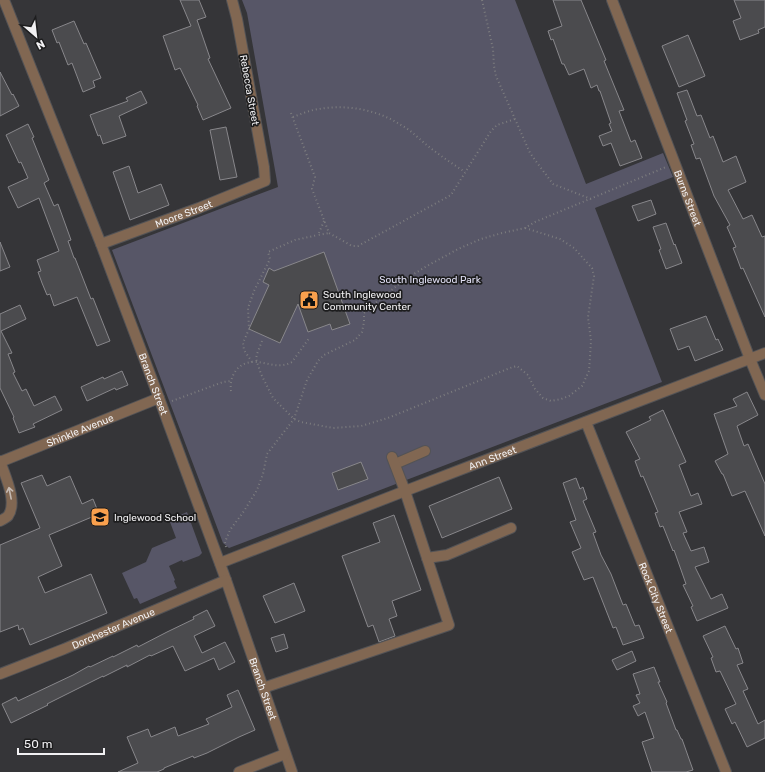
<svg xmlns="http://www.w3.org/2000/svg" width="765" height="772" viewBox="0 0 765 772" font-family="Rubik,sans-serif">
<rect width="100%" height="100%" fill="#353538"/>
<path fill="#575667" d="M242,0H515L586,184L663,153L673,177L595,208L662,382L229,548L223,543L112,250L278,187L247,13Z
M187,512L202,553L199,556L183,562L182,560L169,566L175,580L174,581L177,588L140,604L137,598L134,599L122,573L146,562L152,548L176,538L170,522L171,519Z"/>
<path fill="#4b4b4e" stroke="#88878b" d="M180,0H199L206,17L197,20L210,58L208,59L231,108L203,120L197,106L198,105L180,68L175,70L163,36L191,26Z
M553,0H581L606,60L604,61L624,110L619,111L631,142L635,140L642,158L620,166L611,143L603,146L599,136L612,131L609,124L611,123L600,91H599L597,85L591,88L584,69L569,75L564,64H562L553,39L551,40L548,31L562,26Z
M734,0H765V27L758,30L759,33L740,40L733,21L741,18Z
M74,21L84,44L86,43L101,78L93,81L95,87L83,92L72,63L68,65L59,42L57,43L52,30Z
M688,35L705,76L679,87L662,46Z
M0,72L12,95L13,94L19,106L0,116Z
M687,90L697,116L701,115L710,138L713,136L723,162L736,156L746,182L728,190L743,219L752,215L762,237L765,236V317L743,268L741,269L737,258L733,248L736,247L727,227L730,225L714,196L700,158L696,159L691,145L694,144L685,121L687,120L677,93Z
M141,91L147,103L119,116L126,136L103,144L100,135L98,136L90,115L128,101L126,98Z
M28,124L34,137L32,138L49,180L44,183L54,206L58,204L71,240L68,241L74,258H75L91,299L93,298L110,341L97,346L77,297L54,306L50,294L47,295L42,283L38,272L41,271L37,260L59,251L39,198L18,208L8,187L28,178L21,162L19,163L6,135Z
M226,127L237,177L220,180L210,130Z
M129,166L138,193L161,184L169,205L130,220L113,172Z
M651,200L656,214L638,221L632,206Z
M666,223L674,245L675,244L682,263L666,269L659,250L661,249L653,227Z
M0,242L10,267L0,271Z
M324,252L350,324L332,330L330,324L308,332L298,304L280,343L249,329L269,285L263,282L269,268L274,271Z
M20,305L26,319L1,331L12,353L8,354L15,372L13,373L22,391L26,389L34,406L55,396L62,410L33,424L35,427L19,433L13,418L14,417L0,388V314Z
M706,316L716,340L718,339L723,350L695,361L689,346L678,350L670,329Z
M122,371L128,385L116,390L115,388L87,401L81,387L103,377L104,379Z
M747,392L758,415L737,426L744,446L748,444L765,484V536L745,491L732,496L723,474H722L715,461L728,454L714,414L737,406L733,399Z
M663,410L686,462L679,465L691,496L698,493L702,504L679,512L687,532L683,533L691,551L704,547L709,562L695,567L711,599L722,594L728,608L697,621L691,607L693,606L683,585L686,584L674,550L673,551L663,526L660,527L655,513L658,512L643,476L641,477L635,461L640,459L626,432L651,420L649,417Z
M361,462L368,479L338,490L332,473Z
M42,475L47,486L70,476L82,504L93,499L99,514L49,535L62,566L38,577L45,593L91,574L107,613L30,645L23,628L19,630L18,625L0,632V545L40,528L21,483Z
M499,477L512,509L442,538L429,506Z
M576,478L580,489L583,487L587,499L583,501L596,532L593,533L601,555L611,574L623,605L626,604L635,626L639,625L644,638L623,645L616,627L613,628L593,577L584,580L572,552L581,548L570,522L576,520L563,483Z
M394,515L421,590L392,601L397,616L389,619L395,636L379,642L373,625L368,627L342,556L380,542L373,523Z
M294,583L305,611L275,623L263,596Z
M207,610L215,626L194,636L202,653L225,642L235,662L219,670L214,658L185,671L173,646L151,656L150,655L127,667V665L103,677V676L47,704L48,705L11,723L2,704L16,697L18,701L73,675L89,666L90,667L113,656V657L137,645L138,647L167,632L194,619L193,617Z
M725,626L736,649L738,648L743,663L737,665L748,689L743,691L758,724L765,720V738L747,747L735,722L732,724L725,709L736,704L720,671L716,672L711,658L713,657L703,636Z
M284,634L288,648L276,652L271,638Z
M632,651L636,661L617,670L612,660Z
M654,667L660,682H658L667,702L666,703L676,730H677L681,739H682L693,770L686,772H652L642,742L654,738L645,712L638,716L633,706L640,703L636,695L640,694L633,674Z
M238,690L255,730L239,737L207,753L194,758L193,756L164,768V769L157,772H118L138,763L127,737L148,729L151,737L175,727L178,736L209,724L206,719L232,707L227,695Z"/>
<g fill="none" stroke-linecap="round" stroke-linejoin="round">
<g stroke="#535356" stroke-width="12">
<g id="minor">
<path id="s1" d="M4,0L101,244L159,398L226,580L292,772"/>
<path id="s2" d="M612,0L750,359L765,395"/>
<path id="s3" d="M101,244L199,208L265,181L264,167L237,19L232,0"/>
<path id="s4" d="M586,422L726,772"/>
<path d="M0,461C5,476 18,502 8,516C6,518 2,520 0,521"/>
<path id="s5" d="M0,462L159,398"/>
<path d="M395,464L425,451"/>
<path d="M427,558L447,555L511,528"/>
<path id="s6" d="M220,563L405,491L765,353"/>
<path id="s7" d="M0,674L64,649L226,580"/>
<path d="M263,688L449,625L405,491L392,457"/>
<path d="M239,772L285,754"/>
</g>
</g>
<path stroke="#7d7d7f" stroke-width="2" stroke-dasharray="1 3" stroke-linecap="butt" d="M482,0L493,49L494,66L496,76L530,153L535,160L553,184L591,199
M291,113L315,177L312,189L329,233L352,246H358L451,195L491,131L497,125L515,119
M293,117C301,114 310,110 319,109C347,104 378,110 401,125C411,130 419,139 428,146C439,155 453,164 465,172
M324,221L318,235L329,233
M262,341L257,354L256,359L261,374L273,398L294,419L301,422L333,428L361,426L388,418L510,368L517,366L528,375L535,389L543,398L551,401L561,399L569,396L582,386L589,371L590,357L591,341L588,317L594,276L592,268L574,248L560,239L525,228
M252,362L244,350L243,343L249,329L248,308L254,291L270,259L268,252L295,240L318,235
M231,391C229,377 237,363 252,362C266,361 277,370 292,362L310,337
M172,401L223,382L231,381
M226,547L225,542L230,530L244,511L257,490L263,474L267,454L294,419L307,380L318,361L324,355L355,340L362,332L364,322V313L369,308L404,280L427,266L458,249L481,239L502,233L525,228L535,222L666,167"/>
<use href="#minor" stroke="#816752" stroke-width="10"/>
</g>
<defs><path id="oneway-shaft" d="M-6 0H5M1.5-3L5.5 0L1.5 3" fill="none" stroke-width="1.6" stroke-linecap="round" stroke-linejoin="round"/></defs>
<use stroke="#c5bab3" href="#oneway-shaft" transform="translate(10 493) rotate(-101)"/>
<defs>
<g id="civic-square" transform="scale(1)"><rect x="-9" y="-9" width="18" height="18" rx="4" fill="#f9a04d" stroke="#1d1d1e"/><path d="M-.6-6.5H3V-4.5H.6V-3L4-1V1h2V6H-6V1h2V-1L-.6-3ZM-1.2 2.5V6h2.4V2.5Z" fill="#111"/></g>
<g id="school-square" transform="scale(1)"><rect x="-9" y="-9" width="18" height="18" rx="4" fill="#f9a04d" stroke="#1d1d1e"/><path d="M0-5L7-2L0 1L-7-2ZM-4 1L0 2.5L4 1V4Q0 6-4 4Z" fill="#111"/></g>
</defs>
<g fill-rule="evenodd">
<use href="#civic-square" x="309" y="300"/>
<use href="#school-square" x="100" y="517"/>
</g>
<g text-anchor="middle" stroke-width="3.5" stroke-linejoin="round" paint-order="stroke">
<g font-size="10" fill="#f2f1f3" stroke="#1d1d1e">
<text transform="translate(250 90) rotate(80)" y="4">Rebecca Street</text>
<text dy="4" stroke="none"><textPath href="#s2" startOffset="212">Burns Street</textPath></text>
<text dy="4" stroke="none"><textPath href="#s3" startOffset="88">Moore Street</textPath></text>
<text dy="4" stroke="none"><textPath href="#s1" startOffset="412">Branch Street</textPath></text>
<text dy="4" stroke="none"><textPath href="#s5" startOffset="86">Shinkle Avenue</textPath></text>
<text dy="4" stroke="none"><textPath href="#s6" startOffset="292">Ann Street</textPath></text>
<text dy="4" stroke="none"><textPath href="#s4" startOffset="189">Rock City Street</textPath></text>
<text dy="4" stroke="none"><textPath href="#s7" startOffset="122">Dorchester Avenue</textPath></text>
<text dy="4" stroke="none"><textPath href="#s1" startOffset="736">Branch Street</textPath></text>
</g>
<g font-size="10" fill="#e2e1f6" stroke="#1d1d1e">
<text x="430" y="283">South Inglewood Park</text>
</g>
<g font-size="10" fill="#f2f1f3" stroke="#1d1d1e" text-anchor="start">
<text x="323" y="298">South Inglewood<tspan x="323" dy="12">Community Center</tspan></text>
<text x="114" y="521">Inglewood School</text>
</g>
</g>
<g transform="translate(36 36) rotate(152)" stroke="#1d1d1e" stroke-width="3" paint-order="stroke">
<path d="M0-3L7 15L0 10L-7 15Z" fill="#f2f1f3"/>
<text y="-6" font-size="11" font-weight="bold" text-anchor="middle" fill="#f2f1f3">N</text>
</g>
<path d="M18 748v6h86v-6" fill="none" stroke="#f2f1f3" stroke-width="2"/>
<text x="24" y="748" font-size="12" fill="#f2f1f3" stroke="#1d1d1e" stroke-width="3" paint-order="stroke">50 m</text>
</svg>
